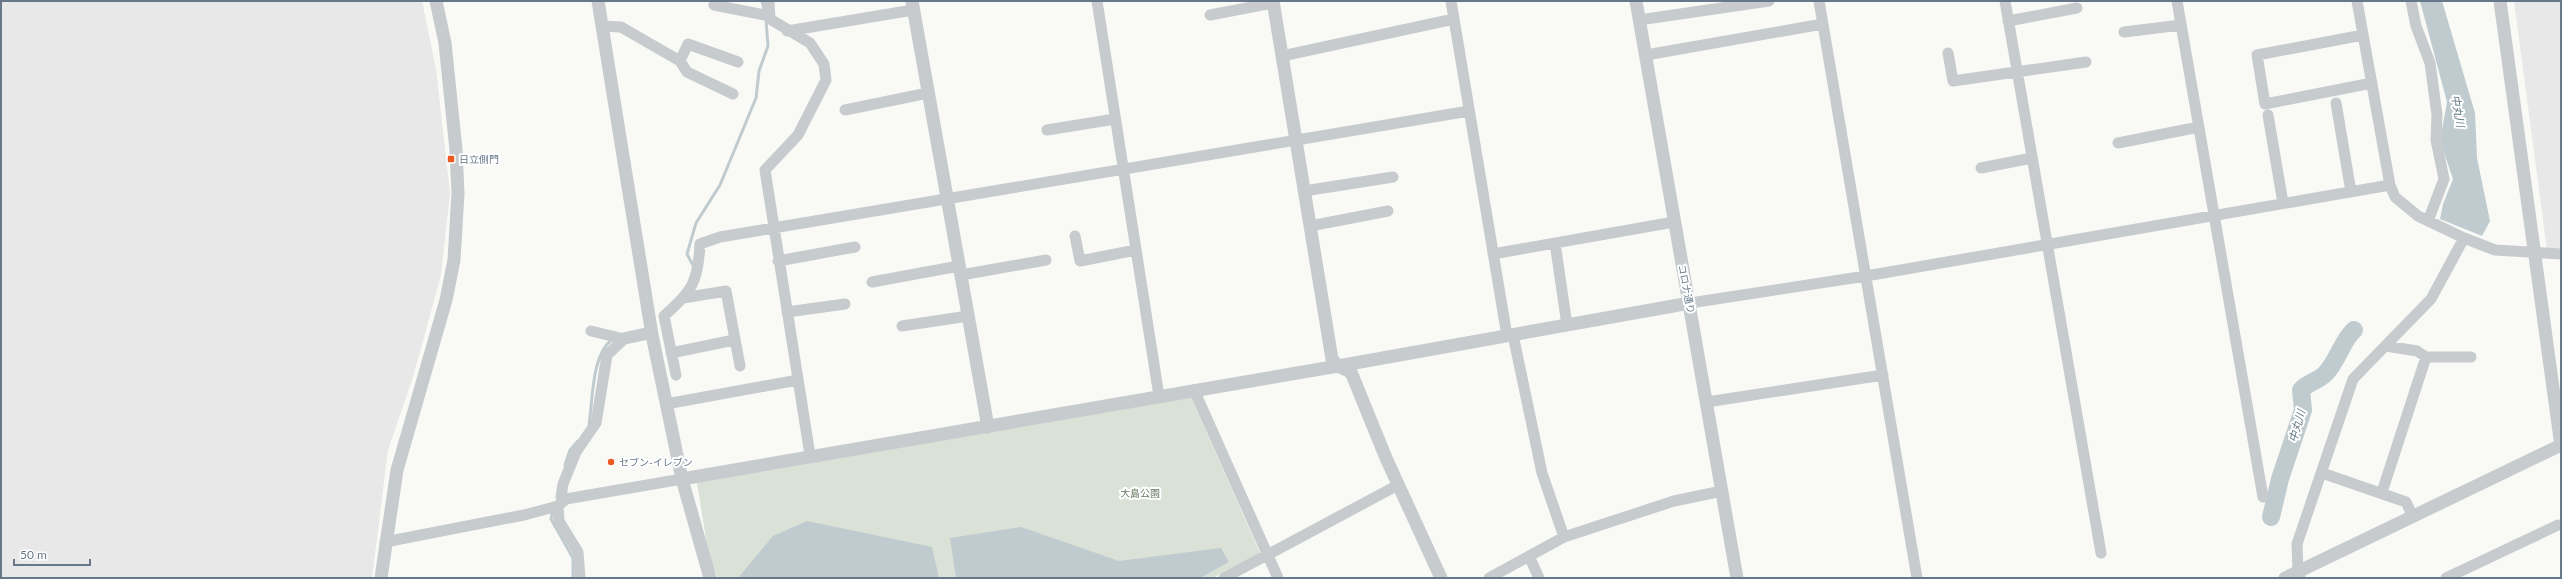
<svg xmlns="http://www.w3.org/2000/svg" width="2562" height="579" viewBox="0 0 2562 579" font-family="Lato,'Noto Sans JP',sans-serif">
<rect width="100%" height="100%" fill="#f9f9f6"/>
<path fill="#e7e8e7" d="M1,1H422L436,69L450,193L441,275L413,377L388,450L372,578H1Z
M2514,1H2561V251L2547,250Z"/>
<path fill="#dae1d7" d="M1191,397L1260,553L1213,578H718L709,557L697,483Z"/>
<path fill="#c0cbd0" d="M2420,1H2442L2475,113L2477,158L2490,221L2482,236L2440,219L2443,204L2453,179L2440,141L2447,102Z
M807,521L932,547L939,578H738L773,536Z
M1021,527L1119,561L1221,548L1229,562L1200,578H956L950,538Z"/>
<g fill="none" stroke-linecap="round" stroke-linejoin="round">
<path stroke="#c0cbd0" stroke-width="3" d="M762,1L765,13
M694,267L687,254L696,223L720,185L756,98L759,71L768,46L766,20
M619,335L646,329
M589,425C593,400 591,354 613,339
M565,465L570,450L578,441
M553,509L551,519L573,558V578"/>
<path stroke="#c0cbd0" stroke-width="18" d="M2271,517L2280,479L2303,410L2301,390C2307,383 2318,381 2325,374C2338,361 2341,342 2354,330"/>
<path stroke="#c7cbce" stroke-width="11" d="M769,1L770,19L810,43L824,64L826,80L798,135L765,170L810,455
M1097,1L1159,396
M1451,1L1507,336
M1819,1L1917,578
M2005,1L2101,553
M2177,1L2263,497
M2357,1L2390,185L2395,197L2418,216L2464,238L2495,250L2561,254
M2411,1L2416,26L2430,63L2437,115L2436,140L2444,179L2428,221
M714,5L770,16
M1210,15L1273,3
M1639,20L1769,1
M2008,21L2077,8
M602,26L621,27L680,61L688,44L738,62
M787,31L913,10
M2124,32L2181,25
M2363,35L2257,55L2265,104L2372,83
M1948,53L1953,81L2086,62
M1646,55L1823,24
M1282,56L1454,19
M680,61L687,72L733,94
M2336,103L2351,192
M845,110L928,93
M2268,115L2283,203
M1047,130L1115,119
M2118,143L2199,127
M1981,168L2032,158
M1304,191L1393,177
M1310,226L1388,211
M1075,236L1080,261L1136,250
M1555,243L1567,325
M1493,254L1674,222
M778,261L855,247
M961,275L1046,260
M872,282L959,266
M683,298L726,291L740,366
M1690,303L1866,276L2390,185
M787,312L845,304
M902,326L968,316
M591,331L624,339
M1513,335L1542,473L1564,537
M2386,346L2417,351L2426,357H2471
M671,353L734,340
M676,375L664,316C692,290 698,284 700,244L720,237L1469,111
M1194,390L1278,578
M1707,402L1883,375
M666,404L798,380
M2322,473L2406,502L2413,517
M2382,492L2426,357
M564,500L561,497L563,484L576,452L596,423L607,355L624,339L652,333
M558,506L559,521L578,552L580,578
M385,542L524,515L558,506L566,499L682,479
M1529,556L1539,578
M1224,578L1398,485
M1489,578L1564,537L1674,501L1722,491
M2300,578L2298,572L2297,544L2353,379L2431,299L2464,238
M2446,578L2558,525"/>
<path stroke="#c7cbce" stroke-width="13" d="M598,1L652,335L682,479L710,578
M912,1L988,427
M1273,1L1332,359L1338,366L1351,372L1386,458L1441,578
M1636,1L1737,578
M2500,1L2561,446
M682,479L1338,366L1690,303
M381,578L397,470L446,300L454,260L458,193L456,150L445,43L436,1
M2285,578L2561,445"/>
</g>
<g fill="#ee5921" stroke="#fff" stroke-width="1.5">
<rect x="447" y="155" width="8" height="8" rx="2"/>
<circle cx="611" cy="462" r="4"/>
</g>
<g text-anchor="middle" stroke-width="4" stroke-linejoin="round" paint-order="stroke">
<g font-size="10" fill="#667889" stroke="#fff" text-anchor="start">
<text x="459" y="163">日立側門</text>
<text x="619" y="466">セブン-イレブン</text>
</g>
<g font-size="10" fill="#667889" stroke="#fff">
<text transform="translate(1687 289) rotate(79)" y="4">コロナ通り</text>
</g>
<g font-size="10" fill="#667a61" stroke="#fff">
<text x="1140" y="497">大島公園</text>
</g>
<g font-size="11" font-style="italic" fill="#627a84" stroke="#fff">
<text transform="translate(2458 111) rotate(80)" y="4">中丸川</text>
<text transform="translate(2297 426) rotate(-74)" y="4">中丸川</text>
</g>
</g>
<rect width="2562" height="579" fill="none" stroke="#667889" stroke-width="4"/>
<path d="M14 559v6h76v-6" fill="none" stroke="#667889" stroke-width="2"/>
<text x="20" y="559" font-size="12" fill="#667889" stroke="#ffffff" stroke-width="3" paint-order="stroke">50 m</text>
</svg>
